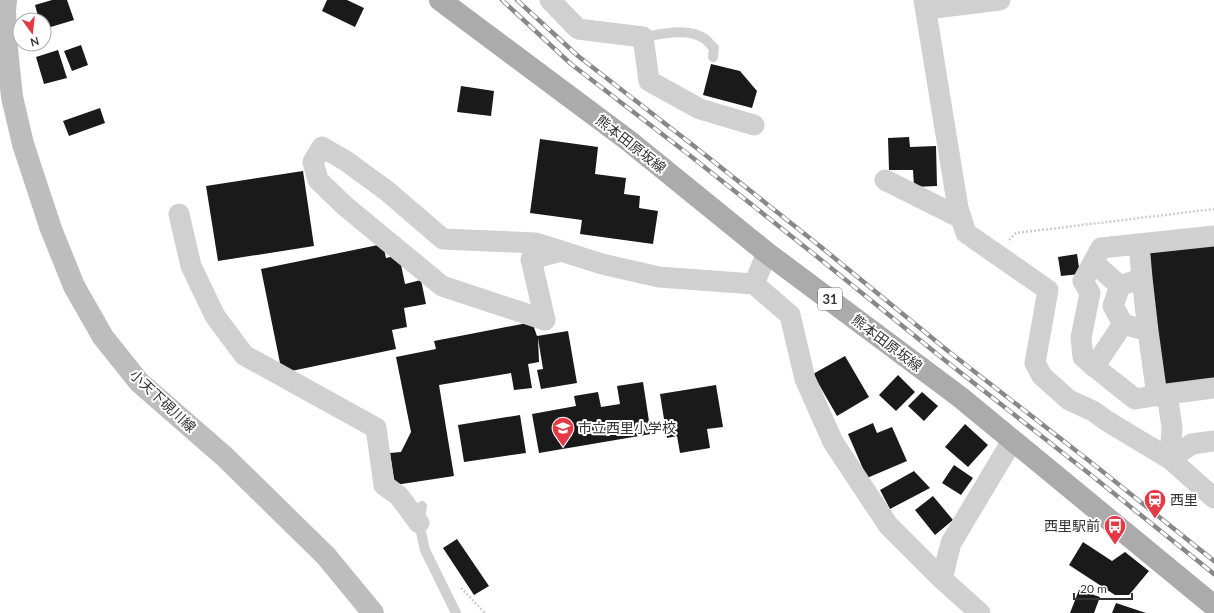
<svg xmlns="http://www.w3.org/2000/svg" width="1214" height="613" viewBox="0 0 1214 613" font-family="Lato,'Noto Sans JP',sans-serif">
<rect width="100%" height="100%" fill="#fff"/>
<path fill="#1a1a1a" d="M52,0H67L74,20L44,29V20H39L35,5Z
M327,0H347L364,8L355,27L322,11Z
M81,45L88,65L72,71L64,51Z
M58,50L67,78L44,84L36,57Z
M711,64L740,71L757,91L752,108L703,95Z
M461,86L494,91L491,116L457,112Z
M100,108L105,123L69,136L63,121Z
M909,137L910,147L936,146L937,186L914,187L913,170H889L888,138Z
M540,139L598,147L595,174L626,178L624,194L640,196L639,208L658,211L653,244L580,234L582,220L530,213Z
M303,171L314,246L218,261L206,186Z
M1214,238V381L1161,387L1144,246Z
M383,244L386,258L399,255L405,284L421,280L426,304L404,308L407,327L392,330L396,349L282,373L261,269Z
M1077,254L1080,274L1061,276L1058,257Z
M532,322L537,336L568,331L577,383L541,389L537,370L543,369L538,338L539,362L528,364L532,388L514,390L511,373L439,385L454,476L395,485L390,453L401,452L411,432L396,357L436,349L434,341Z
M845,356L869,397L837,416L813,374Z
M898,375L915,392L896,411L879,395Z
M643,382L651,434L539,453L532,414L576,406L574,396L598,392L601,407L620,404L617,386Z
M716,385L723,427L707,429L710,448L680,453L677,436L667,438L660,394Z
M922,392L938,406L924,421L908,406Z
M520,415L526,453L464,462L458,425Z
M873,423L877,433L892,427L907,461L867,478L848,434Z
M965,424L988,445L968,467L945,447Z
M954,465L973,478L961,495L942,483Z
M914,471L930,488L890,509L880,490Z
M933,496L953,520L935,535L915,510Z
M457,539L489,586L474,595L443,548Z
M1083,542L1112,561L1125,552L1149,571L1129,595H1115L1069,565Z
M1079,590L1100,597L1094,613H1070Z
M1116,603L1146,613H1112Z"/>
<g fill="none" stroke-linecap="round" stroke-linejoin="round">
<path stroke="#cdcdcd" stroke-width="2.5" stroke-dasharray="2 2" stroke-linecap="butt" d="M1009,240L1016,233L1214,209
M461,588L485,613"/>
<path stroke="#d0d0d0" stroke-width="10" d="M643,37C662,34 688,27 705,39C708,41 711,46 714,48L713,57
M422,506L419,523L425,550L456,613"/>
<path stroke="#d0d0d0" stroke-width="21" d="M550,0L578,29L643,37L649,81L700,109L754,125
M924,0L958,208L966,233L1048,290L1035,363L1042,376L1069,400L1093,411L1107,421L1170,459L1214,498
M926,9L1000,0
M885,180L961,218
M179,214L191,266L215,316L244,355L376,428L384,485L399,496L419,523
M1093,262L1120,286L1113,306L1123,324L1094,367
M1142,278L1148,331
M754,284L790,315L805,379L833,442L888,525L942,579
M1120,286L1142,278L1139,244
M545,320L442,286L345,206L318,180L313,162L322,147L346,161L387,191L443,239L536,243L602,264L659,277L754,284L767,253
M545,320L531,259L561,251
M1123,324L1148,331L1157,396
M1167,394L1135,399C1118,385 1100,372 1083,357L1081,338L1090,293L1083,281L1101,248L1214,236
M1170,459L1172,427L1167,394L1214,388
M1170,459L1192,444L1214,441
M980,613L942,579L951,543L1012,441"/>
<path stroke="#bdbdbd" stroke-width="22" d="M6,0L5,11L7,49L12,97L23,144L51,229L74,286L103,337L139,382L225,457L326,556L373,613"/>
<path stroke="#ababab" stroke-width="22" d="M440,0L629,141L767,253L960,397L1214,606"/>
<g stroke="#888" stroke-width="4.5">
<path id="rail" d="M502,0L571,64L688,154L815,255L942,358L1091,475L1214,574
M517,0L578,56L694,146L821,247L948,351L1097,467L1214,561"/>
</g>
<use href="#rail" stroke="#fff" stroke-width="3" stroke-dasharray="9" stroke-linecap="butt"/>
</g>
<defs>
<g id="school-pin" transform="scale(1.15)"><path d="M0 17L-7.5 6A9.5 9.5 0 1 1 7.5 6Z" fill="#e63946" stroke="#fff"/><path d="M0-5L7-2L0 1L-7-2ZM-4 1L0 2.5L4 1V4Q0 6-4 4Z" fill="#fff"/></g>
<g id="station-pin" transform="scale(1.15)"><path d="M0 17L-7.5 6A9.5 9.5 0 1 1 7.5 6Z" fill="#e63946" stroke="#fff"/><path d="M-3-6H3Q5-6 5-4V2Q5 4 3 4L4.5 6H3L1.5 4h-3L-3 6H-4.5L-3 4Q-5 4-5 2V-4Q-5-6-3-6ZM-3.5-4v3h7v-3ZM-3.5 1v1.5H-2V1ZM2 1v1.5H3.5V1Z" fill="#fff"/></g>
<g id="bus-pin" transform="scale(1.15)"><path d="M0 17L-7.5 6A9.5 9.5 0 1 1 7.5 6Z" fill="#e63946" stroke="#fff"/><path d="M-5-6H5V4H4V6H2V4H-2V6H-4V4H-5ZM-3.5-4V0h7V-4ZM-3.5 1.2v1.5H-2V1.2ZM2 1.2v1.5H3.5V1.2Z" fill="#fff"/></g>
</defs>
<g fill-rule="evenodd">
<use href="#school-pin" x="563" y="428"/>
<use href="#station-pin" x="1155" y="500"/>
<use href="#bus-pin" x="1115" y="526"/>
</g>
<g text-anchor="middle" stroke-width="4" stroke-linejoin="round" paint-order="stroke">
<rect fill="#fff" stroke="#707070" stroke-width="1" x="818" y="288" width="24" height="22" rx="3"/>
<g font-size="13" font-weight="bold" fill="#333">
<text x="830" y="304">31</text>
</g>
<g font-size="14" fill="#333" stroke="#fff">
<text transform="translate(631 144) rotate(38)" y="5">熊本田原坂線</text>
<text transform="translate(887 343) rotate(37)" y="5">熊本田原坂線</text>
<text transform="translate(163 401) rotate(43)" y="5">小天下硯川線</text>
</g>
<g font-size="14" fill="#333" stroke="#fff" text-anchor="start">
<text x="578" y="433">市立西里小学校</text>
<text x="1170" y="505">西里</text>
<text x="1100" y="531" text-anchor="end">西里駅前</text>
</g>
</g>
<g transform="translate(32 32) rotate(165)"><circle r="19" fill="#ffffff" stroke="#adadad"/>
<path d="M0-3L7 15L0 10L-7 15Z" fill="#e63946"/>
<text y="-6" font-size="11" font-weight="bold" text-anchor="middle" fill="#333333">N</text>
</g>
<path d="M1074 593v6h58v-6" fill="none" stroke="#333333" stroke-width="2"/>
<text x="1080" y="593" font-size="12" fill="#333333" stroke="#ffffff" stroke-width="3" paint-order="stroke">20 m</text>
</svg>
